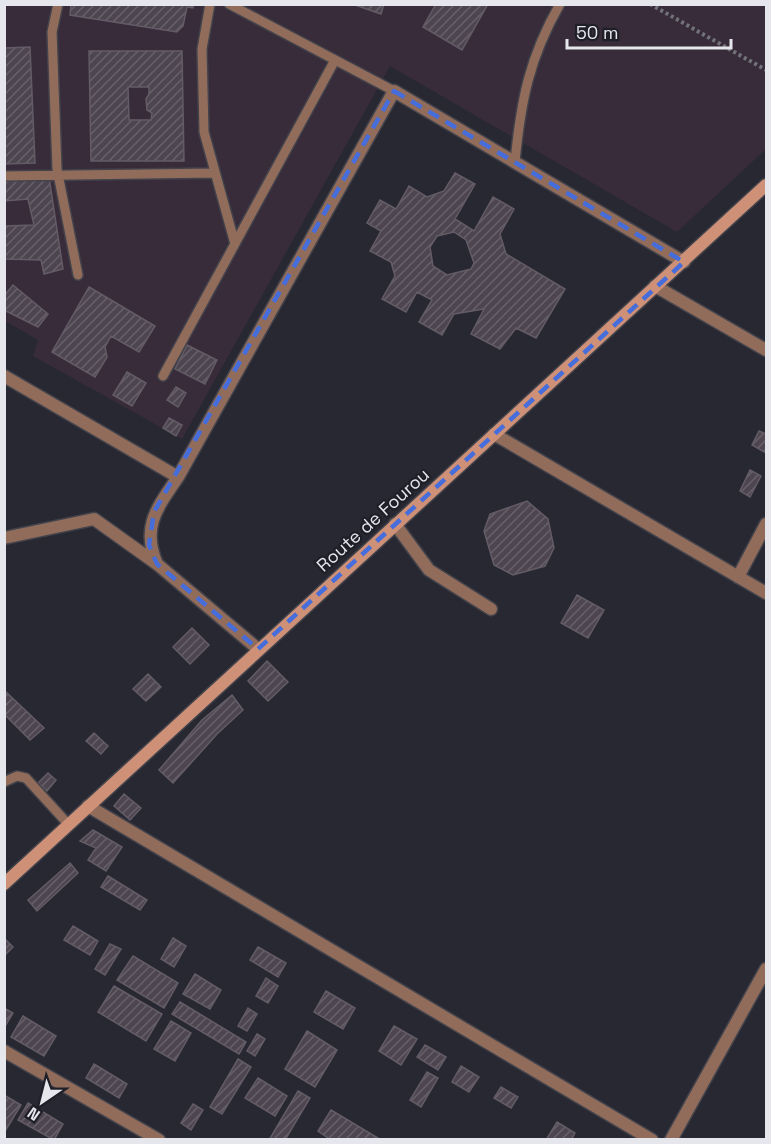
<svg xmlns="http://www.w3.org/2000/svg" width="771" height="1144" viewBox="0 0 771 1144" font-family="'Space Grotesk',sans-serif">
<defs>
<pattern id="building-hatch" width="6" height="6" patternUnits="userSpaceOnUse" patternTransform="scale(1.5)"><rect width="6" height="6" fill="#4d4650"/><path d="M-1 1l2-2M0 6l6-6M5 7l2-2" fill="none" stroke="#67616a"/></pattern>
</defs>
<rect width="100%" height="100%" fill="#282832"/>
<path fill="#382c3a" d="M5,5H766V149L677,232L390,66L182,439L33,356L38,340L5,321Z"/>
<path fill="url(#building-hatch)" stroke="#635c67" stroke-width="1.5" fill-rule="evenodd" d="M71,4H194L193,8L187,7L183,26L177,32L70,15Z
M352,4H384L381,14Z
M436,4H488L462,50L423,27Z
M30,47L35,163L4,164V48Z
M89,51H182L184,161H91ZM128,87H149V94L146,99L147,110L152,113L151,120H129Z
M455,173L475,184L455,219L474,231L493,197L514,209L500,234L506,254L565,289L536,338L516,328L500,349L471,334L484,309L454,314L442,335L419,322L432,300L417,292L406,312L382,299L395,276L391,262L370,251L381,231L367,223L380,200L396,209L409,186L427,197L444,191ZM454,232L466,240L474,263L471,269L447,275L433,266L430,247L437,236Z
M49,177L63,269L44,274L41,260L5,259L4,226L34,225L28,199L4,201V182Z
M13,285L48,314L38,327L4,310V296Z
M89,287L155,326L139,352L111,336L105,347L107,357L95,377L52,352Z
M187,345L217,360L205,384L175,369Z
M127,372L146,383L132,406L113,395Z
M176,387L186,393L178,407L167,400Z
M169,418L182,425L176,436L163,428Z
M759,431L766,434V453L752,445Z
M750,470L761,476L750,497L740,491Z
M527,501L548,519L554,548L545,566L513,575L494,565L484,531L490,514Z
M577,595L604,610L588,638L561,623Z
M192,628L209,645L190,664L173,647Z
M267,661L288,682L268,701L248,681Z
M148,674L161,687L146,701L133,689Z
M4,690L44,728L30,740L4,714Z
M232,695L243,710L217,734L173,783L159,770L202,720Z
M94,733L108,746L101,754L86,741Z
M48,773L56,780L47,791L38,783Z
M124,794L141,808L130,820L114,806Z
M93,830L122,847L106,871L88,860L96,848L80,841Z
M70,863L78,873L37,911L28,900Z
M108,876L147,900L140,910L101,887Z
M73,926L98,941L90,955L64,940Z
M4,938L13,947L4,956Z
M173,938L186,946L174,967L161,959Z
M110,944L121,949L105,975L95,969Z
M258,947L286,963L278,977L250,960Z
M133,956L178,983L164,1008L117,980Z
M195,974L221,990L210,1009L183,994Z
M266,978L278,986L268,1003L256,996Z
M114,986L162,1014L146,1041L98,1012Z
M326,991L355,1008L343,1029L314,1012Z
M180,1002L246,1042L239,1054L172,1014Z
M4,1008L13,1013L4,1028Z
M248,1008L257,1014L247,1031L238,1026Z
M23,1016L56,1036L44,1056L11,1037Z
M171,1021L191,1033L175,1061L154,1049Z
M394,1026L417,1039L401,1065L379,1051Z
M307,1031L337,1050L315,1087L285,1069Z
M257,1034L265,1039L255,1056L247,1051Z
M425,1045L446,1057L438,1070L417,1057Z
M238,1059L251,1067L222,1114L210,1107Z
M94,1064L127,1084L119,1098L86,1078Z
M461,1066L479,1077L469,1092L452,1082Z
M427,1072L438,1078L421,1107L410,1100Z
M258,1078L287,1096L275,1116L245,1098Z
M501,1087L518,1097L511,1108L494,1098Z
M298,1091L310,1098L285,1140H269Z
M4,1095L21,1105L4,1133Z
M28,1103L63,1124L54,1140L18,1120Z
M193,1104L203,1110L191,1130L181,1123Z
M331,1110L378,1138L377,1140H331L318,1131Z
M557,1122L575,1133L571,1140H546Z"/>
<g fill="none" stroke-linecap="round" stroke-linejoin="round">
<g stroke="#43434c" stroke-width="12">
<path id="service" d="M58,4L52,32L57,169L78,275
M210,4L202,49L204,132L235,244
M229,4L394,91
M515,161C521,101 529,58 560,4
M4,176L215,173
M163,376L335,60
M4,782L17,776L26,778L69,825"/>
</g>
<g stroke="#43434c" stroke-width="15">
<path id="minor" d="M655,286L766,350
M4,376L178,477
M494,434L766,593
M395,524L429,570L491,609
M4,538L94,519L157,564
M738,577L766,524
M258,649L157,564C141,527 157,508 178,477L394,91L684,262
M88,806L652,1140
M4,1051L159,1140
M671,1140L766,969"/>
</g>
<g stroke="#43434c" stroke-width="15">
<path id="secondary" d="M4,884L766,185"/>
</g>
<path stroke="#72727b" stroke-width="4" stroke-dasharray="3 3" stroke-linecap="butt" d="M650,4L766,70"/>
<use href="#service" stroke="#926c5b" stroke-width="9"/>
<use href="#minor" stroke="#926c5b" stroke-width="12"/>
<use href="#secondary" stroke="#ce9076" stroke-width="12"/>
</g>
<path fill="none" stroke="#456ddc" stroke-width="4.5" stroke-dasharray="12 8" stroke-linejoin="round" d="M394,91L684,262L258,649L157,564L149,545L154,512Z"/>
<g text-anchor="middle" stroke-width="4.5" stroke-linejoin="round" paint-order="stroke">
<g font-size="18" fill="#e6e7ed" stroke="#1e1f28">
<text transform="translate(373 520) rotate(-42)" y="6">Route de Fourou</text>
</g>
</g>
<rect width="771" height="1144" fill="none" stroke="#e6e7ed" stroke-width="12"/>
<g transform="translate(42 1102) rotate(215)" stroke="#1e1f28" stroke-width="4.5" paint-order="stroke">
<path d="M0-4.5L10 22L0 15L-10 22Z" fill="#e6e7ed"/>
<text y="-9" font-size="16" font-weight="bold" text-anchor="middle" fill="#e6e7ed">N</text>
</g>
<path d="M567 39v9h164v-9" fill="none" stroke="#e6e7ed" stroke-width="3"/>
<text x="576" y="39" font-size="18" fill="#e6e7ed" stroke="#1e1f28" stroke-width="4.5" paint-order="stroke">50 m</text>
</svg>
